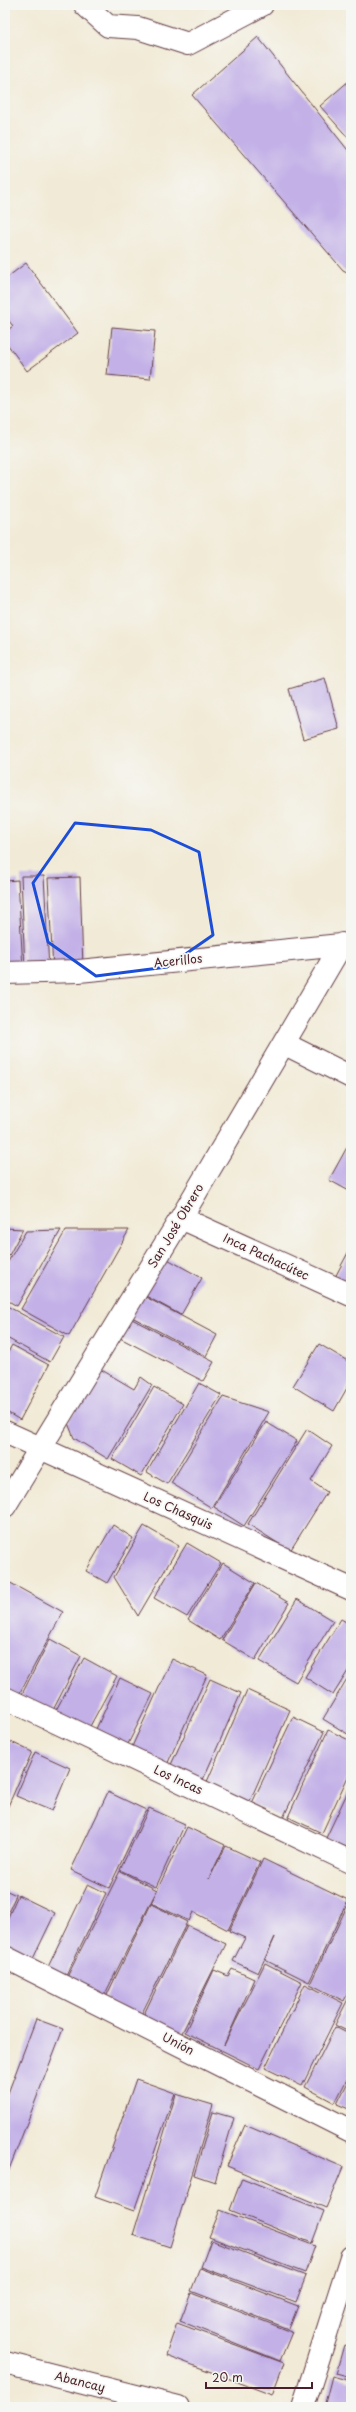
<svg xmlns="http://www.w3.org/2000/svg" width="356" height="2412" viewBox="0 0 356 2412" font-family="'Playpen Sans',sans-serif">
<rect width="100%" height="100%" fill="#f6f6f2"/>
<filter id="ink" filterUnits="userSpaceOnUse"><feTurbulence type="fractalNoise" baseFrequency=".025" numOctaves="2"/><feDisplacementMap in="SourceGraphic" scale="8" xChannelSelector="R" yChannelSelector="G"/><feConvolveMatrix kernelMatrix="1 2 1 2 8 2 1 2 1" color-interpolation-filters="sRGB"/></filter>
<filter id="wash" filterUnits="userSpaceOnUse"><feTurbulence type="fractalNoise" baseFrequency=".012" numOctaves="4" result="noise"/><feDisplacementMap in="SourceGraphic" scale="16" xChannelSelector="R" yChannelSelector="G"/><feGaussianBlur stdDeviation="0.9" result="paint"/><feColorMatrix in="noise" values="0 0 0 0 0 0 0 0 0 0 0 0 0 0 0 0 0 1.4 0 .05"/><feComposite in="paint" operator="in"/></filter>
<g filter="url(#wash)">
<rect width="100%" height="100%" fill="#f1ead6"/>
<g id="blocks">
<path fill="#c2b0e7" d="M258,37L351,154V274L343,270L192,95Z
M351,79V141L320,106Z
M26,263L78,333L27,371L5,341V332L13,326L5,316V279Z
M112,327L155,331L150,379L107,375Z
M325,678L339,729L303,739L289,689Z
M21,876H44L49,969L25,970Z
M80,877L83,968L53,969L48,878Z
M18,880L23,969L5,970V881Z
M351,1140V1192L329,1180Z
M5,1228L23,1229L5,1263Z
M61,1230L17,1306L5,1299V1267L26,1231Z
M66,1230H129L69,1336L21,1309Z
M351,1247V1290L333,1281Z
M162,1256L202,1278L181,1315L142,1294Z
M142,1295L217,1335L206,1356L130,1316Z
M5,1305L64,1337L50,1362L5,1337Z
M130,1318L214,1362L203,1381L120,1338Z
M319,1344L351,1363V1381L334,1411L293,1386Z
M12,1345L49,1365L20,1420L5,1411V1358Z
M100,1369L134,1389L141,1377L152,1385L108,1459L74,1438L68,1423Z
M199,1383L221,1395L167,1484L147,1472Z
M154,1387L183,1404L141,1476L112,1459Z
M223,1397L269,1412L212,1508L171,1483Z
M266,1422L297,1441L244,1526L214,1507Z
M307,1429L332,1446L311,1481L327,1492L290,1551L248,1524Z
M113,1525L133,1538L107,1583L86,1571Z
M144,1526L179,1546L138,1616L114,1577Z
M187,1543L221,1563L187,1617L154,1598Z
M223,1563L255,1583L220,1640L188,1620Z
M5,1580L63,1612L18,1696L5,1689Z
M256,1583L289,1603L255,1660L222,1640Z
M297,1599L333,1621L296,1682L259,1661Z
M341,1619L351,1625V1666L333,1695L305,1677Z
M50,1639L81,1656L52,1712L21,1696Z
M84,1658L117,1676L88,1730L55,1712Z
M172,1659L207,1675L166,1767L130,1751Z
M351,1672V1736L323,1719Z
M120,1678L153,1694L127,1746L95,1731Z
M210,1679L241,1693L202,1782L170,1767Z
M247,1690L290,1710L249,1803L206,1784Z
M293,1717L324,1732L283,1818L252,1803Z
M328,1730L351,1741V1770L322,1833L288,1817Z
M5,1739L32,1752L5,1813Z
M35,1752L70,1768L52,1811L16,1796Z
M351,1785V1849L326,1838Z
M108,1792L146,1810L109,1888L71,1870Z
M149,1808L185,1824L156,1887L120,1870Z
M187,1827L225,1845L209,1879L226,1846L260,1862L228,1930L193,1912L189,1921L151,1903Z
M263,1859L348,1900L309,1982L265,1960L275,1937L258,1973L233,1961L245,1938L229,1931Z
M120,1871L157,1890L103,1998L66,1979Z
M88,1884L106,1893L65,1978L47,1969Z
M5,1890L16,1895L5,1919Z
M18,1895L55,1913L30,1965L5,1954V1924Z
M351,1898V1986L344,2001L310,1984Z
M151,1904L187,1922L140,2017L105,1999Z
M187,1925L226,1944L181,2035L143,2016Z
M265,1963L302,1982L259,2069L185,2032L214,1970L228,1976L232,1969L254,1979L224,2045Z
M305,1984L343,2003L302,2086L265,2068Z
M349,1997L351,1998V2033L335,2025Z
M36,2019L63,2029L5,2180V2101Z
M335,2027L351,2035V2071L335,2103L305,2087Z
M351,2076V2110L337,2104Z
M136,2079L175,2093L134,2211L95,2197Z
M176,2094L213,2105L170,2247L133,2235Z
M213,2112L234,2118L215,2182L194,2175Z
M245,2125L343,2167L326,2208L227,2166Z
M242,2178L324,2211L312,2243L230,2210Z
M220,2210L315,2246L305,2273L209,2237Z
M211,2240L306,2276L296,2302L201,2267Z
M200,2268L298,2306L289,2329L191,2291Z
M191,2293L292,2332L280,2361L180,2321Z
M177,2323L284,2363L272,2395L166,2355Z
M344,2345L351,2347V2377L336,2373Z
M332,2376L351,2381V2407H324Z"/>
</g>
</g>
<g filter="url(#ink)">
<use href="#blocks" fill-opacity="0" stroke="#633d45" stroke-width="1"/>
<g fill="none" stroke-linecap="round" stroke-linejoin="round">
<g stroke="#633d45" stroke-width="24">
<path id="street" d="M85,5L108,26L138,28L188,44L262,5
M5,973L79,971L351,944
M285,1044L351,1077
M181,1218L351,1295
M5,1432L351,1589
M5,1506L181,1218L342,944
M5,1698L351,1862
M5,1957L351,2131
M5,2363L178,2407"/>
</g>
<g stroke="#633d45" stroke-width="24">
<path id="secondary" d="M303,2407L351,2257"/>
</g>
<use href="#street" stroke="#fff" stroke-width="22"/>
<use href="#secondary" stroke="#fff" stroke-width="22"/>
</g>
</g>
<path fill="none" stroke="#1d4ed8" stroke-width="3" stroke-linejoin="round" d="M75,823L151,830L199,852L213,935L167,967L96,976L48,942L33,883Z"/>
<g text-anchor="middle" stroke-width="3.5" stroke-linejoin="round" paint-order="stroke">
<g font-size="12" fill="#4a1f2b" stroke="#f6f6f2">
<text transform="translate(178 961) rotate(-6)" y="4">Acerillos</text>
<text transform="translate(176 1226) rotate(-59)" y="4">San José Obrero</text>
<text transform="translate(266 1257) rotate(25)" y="4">Inca Pachacútec</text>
<text transform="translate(178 1511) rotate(24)" y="4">Los Chasquis</text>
<text transform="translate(178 1780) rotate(25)" y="4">Los Incas</text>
<text transform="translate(178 2044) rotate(27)" y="4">Unión</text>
<text transform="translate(80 2382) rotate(14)" y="4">Abancay</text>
</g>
</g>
<rect width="356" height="2412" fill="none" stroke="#f6f6f2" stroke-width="20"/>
<path d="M206 2382v6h106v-6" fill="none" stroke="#4a1f2b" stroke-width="2"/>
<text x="212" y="2382" font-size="12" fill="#4a1f2b" stroke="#f6f6f2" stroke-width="3" paint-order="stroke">20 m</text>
</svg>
